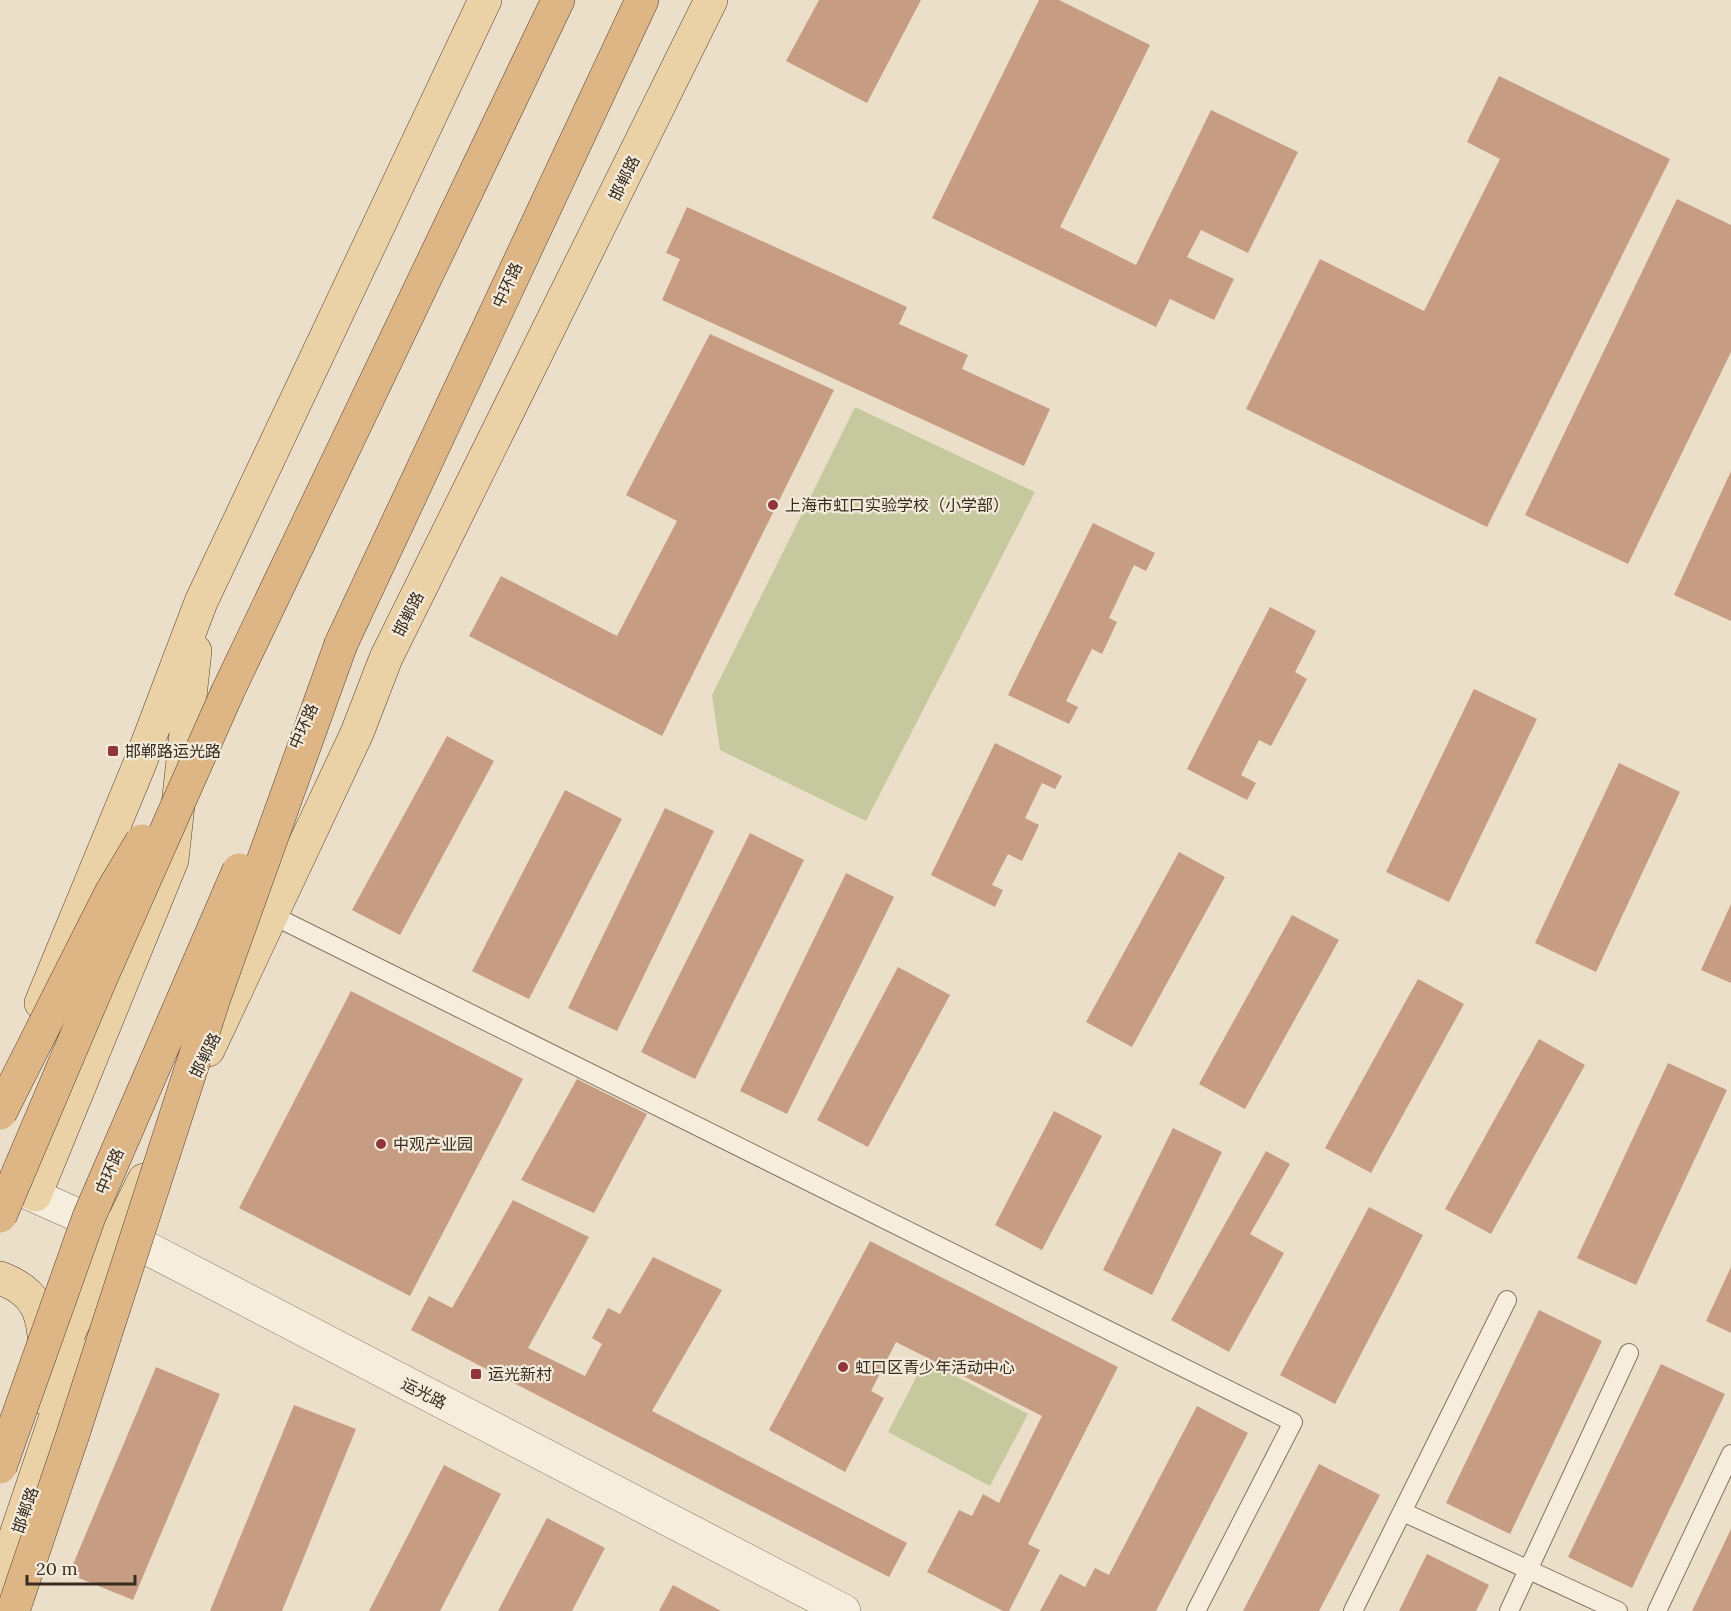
<svg xmlns="http://www.w3.org/2000/svg" width="1731" height="1611" viewBox="0 0 1731 1611" font-family="Lora,'Noto Sans SC',serif">
<rect width="100%" height="100%" fill="#ebdfca"/>
<path fill="#c6c99e" d="M855,407L1035,492L866,821L720,750L712,695Z
M925,1360L1028,1414L990,1486L888,1432Z"/>
<path fill="#c69c83" d="M819,0H921L867,103L786,61Z
M1039,0H1059L1150,45L1060,227L1136,265L1211,110L1298,152L1248,253L1201,230L1187,257L1234,279L1214,320L1170,299L1156,327L932,218Z
M1499,76L1670,159L1487,527L1246,409L1320,259L1424,311L1500,159L1467,142Z
M1677,199L1731,225V352L1628,564L1525,515Z
M687,207L907,307L899,324L968,355L962,369L1050,409L1024,466L662,300L680,259L666,253Z
M710,334L834,390L662,736L469,636L501,576L617,636L677,521L626,495Z
M1731,471V621L1674,595Z
M1093,523L1155,553L1146,571L1134,565L1109,618L1117,622L1102,654L1092,649L1066,701L1078,707L1069,724L1008,695Z
M1270,607L1316,631L1295,672L1307,679L1271,746L1259,740L1241,775L1256,783L1247,800L1187,769Z
M1474,689L1537,719L1449,902L1386,872Z
M447,736L494,761L400,935L352,910Z
M995,743L1062,776L1055,789L1042,783L1025,818L1039,825L1022,861L1008,854L992,885L1003,890L995,907L931,875Z
M1619,763L1680,792L1596,972L1535,943Z
M565,790L622,819L529,999L472,971Z
M665,808L714,831L617,1031L568,1008Z
M750,833L804,860L695,1079L641,1052Z
M1179,852L1225,877L1132,1047L1086,1022Z
M846,873L894,897L787,1114L740,1091Z
M1731,904V983L1701,970Z
M1292,915L1339,940L1245,1109L1199,1084Z
M898,967L950,995L868,1147L817,1120Z
M1418,979L1464,1004L1371,1173L1325,1148Z
M351,991L523,1079L410,1296L239,1208Z
M1539,1039L1585,1065L1491,1234L1445,1209Z
M1668,1063L1727,1090L1636,1285L1577,1258Z
M577,1079L647,1114L594,1213L521,1180Z
M1054,1111L1102,1136L1042,1250L995,1225Z
M1173,1128L1222,1152L1152,1295L1103,1270Z
M1266,1151L1290,1164L1250,1234L1284,1253L1229,1352L1171,1320Z
M513,1200L589,1237L528,1348L585,1376L602,1344L592,1338L608,1308L620,1314L653,1257L722,1290L652,1411L907,1543L889,1577L411,1330L429,1296L452,1308Z
M1369,1207L1423,1235L1335,1404L1280,1375Z
M870,1241L1118,1367L1028,1544L1040,1550L1009,1611H1003L927,1572L959,1510L972,1516L983,1494L999,1503L1042,1416L896,1342L871,1391L884,1398L845,1472L769,1430Z
M1731,1267V1333L1706,1321Z
M1539,1310L1602,1341L1510,1534L1446,1503Z
M1661,1364L1725,1394L1632,1588L1568,1557Z
M156,1367L220,1394L133,1600L69,1574Z
M294,1405L356,1429L282,1611H210Z
M1197,1406L1248,1433L1156,1611H1040L1060,1574L1085,1587L1095,1568L1109,1575Z
M1319,1464L1380,1495L1319,1611H1243Z
M444,1465L501,1494L440,1611H369Z
M547,1518L605,1548L572,1611H498Z
M1731,1529V1611H1692Z
M1427,1554L1489,1585L1476,1611H1399Z
M673,1585L721,1611H659Z"/>
<g fill="none" stroke-linecap="round" stroke-linejoin="round">
<g stroke="#867260" stroke-width="20">
<path id="service" d="M270,914L1293,1422L1196,1611
M1403,1512L1618,1611
M1353,1611L1507,1300
M1509,1611L1629,1353
M1657,1611L1731,1454"/>
</g>
<g stroke="#867260" stroke-width="34">
<path id="tertiary" d="M10,1185L118,1233L844,1611"/>
</g>
<g stroke="#554133" stroke-width="34">
<path id="primary" d="M41,1003L140,763L201,602L485,0
M208,1050L357,733L386,658L711,0
M35,1195L172,860L195,651
M0,1278C38,1292 44,1314 45,1351
M37,1397L144,1180
M0,1582L77,1354"/>
</g>
<g stroke="#554133" stroke-width="34">
<path id="trunk" d="M341,644L642,0
M228,691L558,0"/>
</g>
<use href="#service" stroke="#f6eddd" stroke-width="18"/>
<use href="#tertiary" stroke="#f6eddd" stroke-width="33"/>
<use href="#primary" stroke="#ead1a6" stroke-width="33"/>
<use href="#trunk" stroke="#deb685" stroke-width="33"/>
<g stroke="#554133" stroke-width="34" stroke-linecap="butt">
<path id="trunk-bridge" d="M0,1113L111,893L142,841
M0,1216L101,978L228,691
M0,1467L89,1217L239,870
M13,1611L73,1434L214,998L341,644"/>
</g>
<use href="#trunk-bridge" stroke="#deb685" stroke-width="33"/>
</g>
<g fill="#90353a" stroke="#f3ead9" stroke-width="2">
<circle cx="773" cy="505" r="6"/>
<rect x="107" y="745" width="12" height="12" rx="3"/>
<circle cx="381" cy="1144" r="6"/>
<circle cx="843" cy="1367" r="6"/>
<rect x="470" y="1368" width="12" height="12" rx="3"/>
</g>
<g text-anchor="middle" stroke-width="4.5" stroke-linejoin="round" paint-order="stroke">
<g font-size="16" fill="#382b22" stroke="#f3ead9">
<text transform="translate(624 178) rotate(-64)" y="6">邯郸路</text>
<text transform="translate(507 285) rotate(-65)" y="6">中环路</text>
<text transform="translate(408 614) rotate(-63)" y="6">邯郸路</text>
<text transform="translate(303 726) rotate(-66)" y="6">中环路</text>
<text transform="translate(205 1055) rotate(-64)" y="6">邯郸路</text>
<text transform="translate(109 1171) rotate(-67)" y="6">中环路</text>
<text transform="translate(424 1393) rotate(27)" y="6">运光路</text>
<text transform="translate(25 1510) rotate(-71)" y="6">邯郸路</text>
</g>
<g font-size="16" fill="#382b22" stroke="#f3ead9" text-anchor="start">
<text x="785" y="511">上海市虹口实验学校（小学部）</text>
<text x="125" y="757">邯郸路运光路</text>
<text x="393" y="1150">中观产业园</text>
<text x="855" y="1373">虹口区青少年活动中心</text>
<text x="488" y="1380">运光新村</text>
</g>
</g>
<path d="M27 1575v9h108v-9" fill="none" stroke="#382b22" stroke-width="3"/>
<text x="36" y="1575" font-size="18" fill="#382b22" stroke="#f3ead9" stroke-width="4.5" paint-order="stroke">20 m</text>
</svg>
